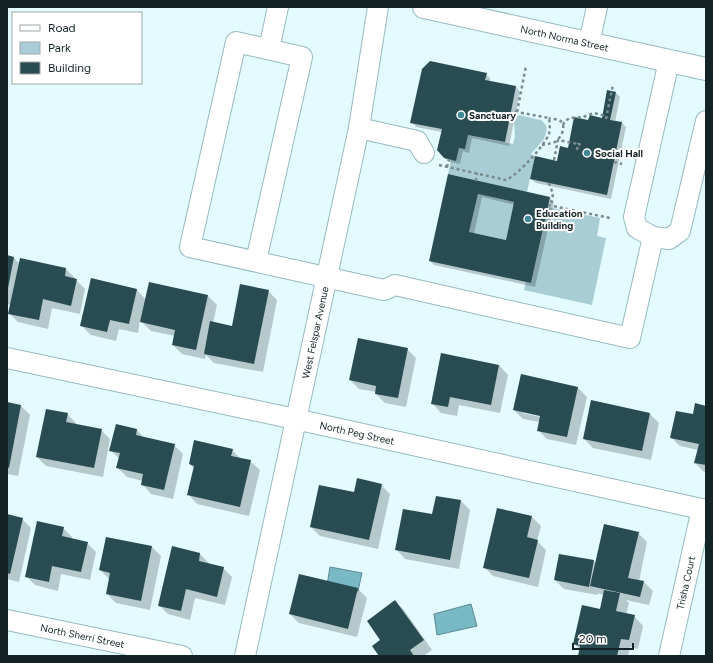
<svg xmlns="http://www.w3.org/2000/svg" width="713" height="663" viewBox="0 0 713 663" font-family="Figtree,sans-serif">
<rect width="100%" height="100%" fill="#e3fafe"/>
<path fill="#a9cdd5" d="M519,115L541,120L546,125L547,130L544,139L531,154L535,156L527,192L448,174L451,160H456L459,148L468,135L513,144L515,136L514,122L515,117Z
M478,194L514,202L506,240L469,232Z
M548,207L600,218L597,236L606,238L592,305L524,290L526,282L531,283Z"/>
<path fill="#79b8c5" stroke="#5b8b95" d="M330,567L362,573L358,591L327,585Z
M471,604L477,626L437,635L434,614Z"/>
<path fill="#0003" fill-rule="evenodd" d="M486,74L490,78V82L516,87L520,92L509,146L472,138L469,153L463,151L460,164L449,162L444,157L442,132L416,127L412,122Z
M616,93L620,97L615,122L622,123L626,127L611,199L536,183L531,179L558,162L569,149L589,122L602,119Z
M449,176L550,198L554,202L535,287L434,265L430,261ZM482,197L515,205L506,241L474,234Z
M7,256L14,258L20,264L21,259L66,269L75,278V280H76L85,289L80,314L52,308L48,329L18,322L9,313L11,305L7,304Z
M136,289L146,300L208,296L217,305L213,323L232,327L268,291L277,300L263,372L214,363L206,355L205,359L182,354L173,345L175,336L151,331L140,320L138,333L119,329L116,341L91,335L82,326Z
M407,349L416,358L406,407L385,403L376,394V392L359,389L350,380Z
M499,365L508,375L500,413L459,405L457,416L441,413L432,403Z
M577,387L587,397L576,445L547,439L538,430L540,422L523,419L514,410ZM523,411L545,416V418L523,413Z
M7,403L21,406L30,415L18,476L7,474Z
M706,407V472H704L695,463L698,450L680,446L671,437L693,415Z
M67,414L76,423V425L101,430L110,439L103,477L46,466L37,457Z
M650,414L659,423L651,460L593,448L584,439Z
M137,430L144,438L174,445L183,454L173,499L151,494L142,484L143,481L127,477L118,468L120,459L110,450Z
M232,450L241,459L250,461L260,470L249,516L197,504L188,494L194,469L190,464Z
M381,485L390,494L378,549L320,536L311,527L355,493Z
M461,501L470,510L459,569L405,559L396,549L433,515Z
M7,515L22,519L31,528L19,582L7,579Z
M532,517L541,526L537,541L546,550L538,587L493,576L484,567Z
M63,528L72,537V539L87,543L96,552L90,580L61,574L58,591L35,585L26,576Z
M638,533L647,542L639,581L644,582L653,591L649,605L626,600L629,603L626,615L634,616L643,626L638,649L630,647L628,656H579L581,650L574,644L600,611L604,595L600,594L598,593V595L564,589L555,580L594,561L596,563Z
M152,547L161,556L150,610L116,603L107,594L110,580L100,570Z
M173,548L200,554L209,563V564L223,568L232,577L225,605L195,598L190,620L168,614L159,605Z
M300,575L358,589L367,598L357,637L299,623L290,614Z
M395,601L404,610L432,650L423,656H380L382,640Z"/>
<path fill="#294b52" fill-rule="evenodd" d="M430,61L487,73L485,80L516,86L505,142L468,135L465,149L459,148L456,161L444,158L437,150L442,129L410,123L422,69Z
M607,90L616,92L610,120L622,122L607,195L530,179L535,156L557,161L560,146L568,148L574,117L588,120L590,115L602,118Z
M448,174L550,197L531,283L429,261ZM478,194L514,202L506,240L469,232Z
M7,255L14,257L8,288H7Z
M20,258L66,268L65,276L77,279L71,306L43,299L39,320L8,314Z
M91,278L137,289L129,324L110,320L107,332L80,326Z
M149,282L208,295L196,350L172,345L175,330L140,322Z
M240,284L269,290L254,364L204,354L210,321L232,326Z
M358,338L408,348L398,398L375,394L376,386L349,380Z
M441,353L499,365L491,405L450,397L448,407L431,404Z
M521,374L578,387L567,437L537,431L540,416L513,410Z
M591,400L650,413L642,451L583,439Z
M7,402L21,405L9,468L7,467Z
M695,403L706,406V465L694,463L699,444L670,438L676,411L693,414Z
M46,409L68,413L66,422L102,429L94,468L36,457Z
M116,424L137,429L136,435L175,444L164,490L141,485L143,474L116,468L120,453L109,451Z
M194,440L233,449L231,456L251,460L240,507L187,495L194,466L189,464Z
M357,478L382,484L369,540L310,527L319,485L354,492Z
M436,496L461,500L450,560L395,550L403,509L432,514Z
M497,508L532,516L527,537L538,540L529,578L483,568Z
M7,514L23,518L10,574L7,573Z
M37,521L64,527L62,536L88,542L81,572L52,566L49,582L25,577Z
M604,524L639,532L628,578L644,581L640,597L590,586Z
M106,537L152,546L141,601L106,594L110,573L99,570Z
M172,546L200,553L199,561L224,567L217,597L186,589L181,611L158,606Z
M559,554L594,560L589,587L554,580Z
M299,574L358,588L348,629L289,614Z
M604,590L620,593L616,611L635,615L629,640L621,639L617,656H578L580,646L573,644L582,605L600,609Z
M395,600L424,640L410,650L414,656H379L372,646L380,640L367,621Z"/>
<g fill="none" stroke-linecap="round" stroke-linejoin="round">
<g stroke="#97bbc3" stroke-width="22">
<g id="minor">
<path d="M589,43L597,7"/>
<path d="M269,49L278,7"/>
<path d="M669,61L634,217L637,228L653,237L669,239L680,231L706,121"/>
<path d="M359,128L417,141L424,153"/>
<path d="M256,261L302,57L236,42L190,247L384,290L395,285L630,338L653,237"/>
<path id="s1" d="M7,358L295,419L706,510"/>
<path id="s2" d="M7,620L182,656"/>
<path id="s3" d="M245,656L359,128L378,7"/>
<path id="s4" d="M669,656L702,509"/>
</g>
</g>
<g stroke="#97bbc3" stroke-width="24">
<g id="major">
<path id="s5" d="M424,7L706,69"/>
</g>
</g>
<path stroke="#788b8e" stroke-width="2.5" stroke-dasharray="3 3" stroke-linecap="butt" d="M517,112L526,66
M606,119L613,84
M563,125L565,121L570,118L583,117L594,113L606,116
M542,145C546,144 550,144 555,142C561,138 568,125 559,120C556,119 552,119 549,118
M577,150L578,144L583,145
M554,160L558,140L578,144
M614,162L622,164
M439,165L506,180C518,175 544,146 549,134C550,129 550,123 549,118L512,111
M447,167L449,159
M476,181L477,173
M549,183L553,194L551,205
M548,205L610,218"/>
<use href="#minor" stroke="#fff" stroke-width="20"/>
<use href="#major" stroke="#fff" stroke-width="22"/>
</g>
<g fill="#428694" stroke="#fff" stroke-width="1.5">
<circle cx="461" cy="115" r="4"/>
<circle cx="587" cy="153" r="4"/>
<circle cx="528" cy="219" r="4"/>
</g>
<g text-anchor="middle" stroke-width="4" stroke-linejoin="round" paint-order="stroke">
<g font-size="10" fill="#142326" stroke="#fff">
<text dy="4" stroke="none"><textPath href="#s5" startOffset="144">North Norma Street</textPath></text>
<text dy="4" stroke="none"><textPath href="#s3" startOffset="331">West Felspar Avenue</textPath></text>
<text dy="4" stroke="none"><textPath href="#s1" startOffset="358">North Peg Street</textPath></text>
<text dy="4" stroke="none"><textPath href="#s4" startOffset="75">Trisha Court</textPath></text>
<text dy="4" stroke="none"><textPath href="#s2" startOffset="77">North Sherri Street</textPath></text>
</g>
<g font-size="10" font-weight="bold" fill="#142326" stroke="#fff" text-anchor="start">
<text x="469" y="119">Sanctuary</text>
<text x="595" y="157">Social Hall</text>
<text x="536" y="217">Education<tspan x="536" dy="12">Building</tspan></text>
</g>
</g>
<rect width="713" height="663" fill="none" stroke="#142326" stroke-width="16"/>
<rect x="12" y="12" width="130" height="72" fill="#ffffff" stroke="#a1a7a8"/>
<rect x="20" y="25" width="20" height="6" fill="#ffffff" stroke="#a1a7a8"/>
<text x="48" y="32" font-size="12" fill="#142326">Road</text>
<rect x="20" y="42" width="20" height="12" fill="#a9cdd5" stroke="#a1a7a8"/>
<text x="48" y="52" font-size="12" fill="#142326">Park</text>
<rect x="20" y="62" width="20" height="12" fill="#294b52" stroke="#a1a7a8"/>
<text x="48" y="72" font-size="12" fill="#142326">Building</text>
<path d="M573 643v6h60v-6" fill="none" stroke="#142326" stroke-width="2"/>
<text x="579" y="643" font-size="12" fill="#142326" stroke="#ffffff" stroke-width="3" paint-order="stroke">20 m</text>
</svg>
